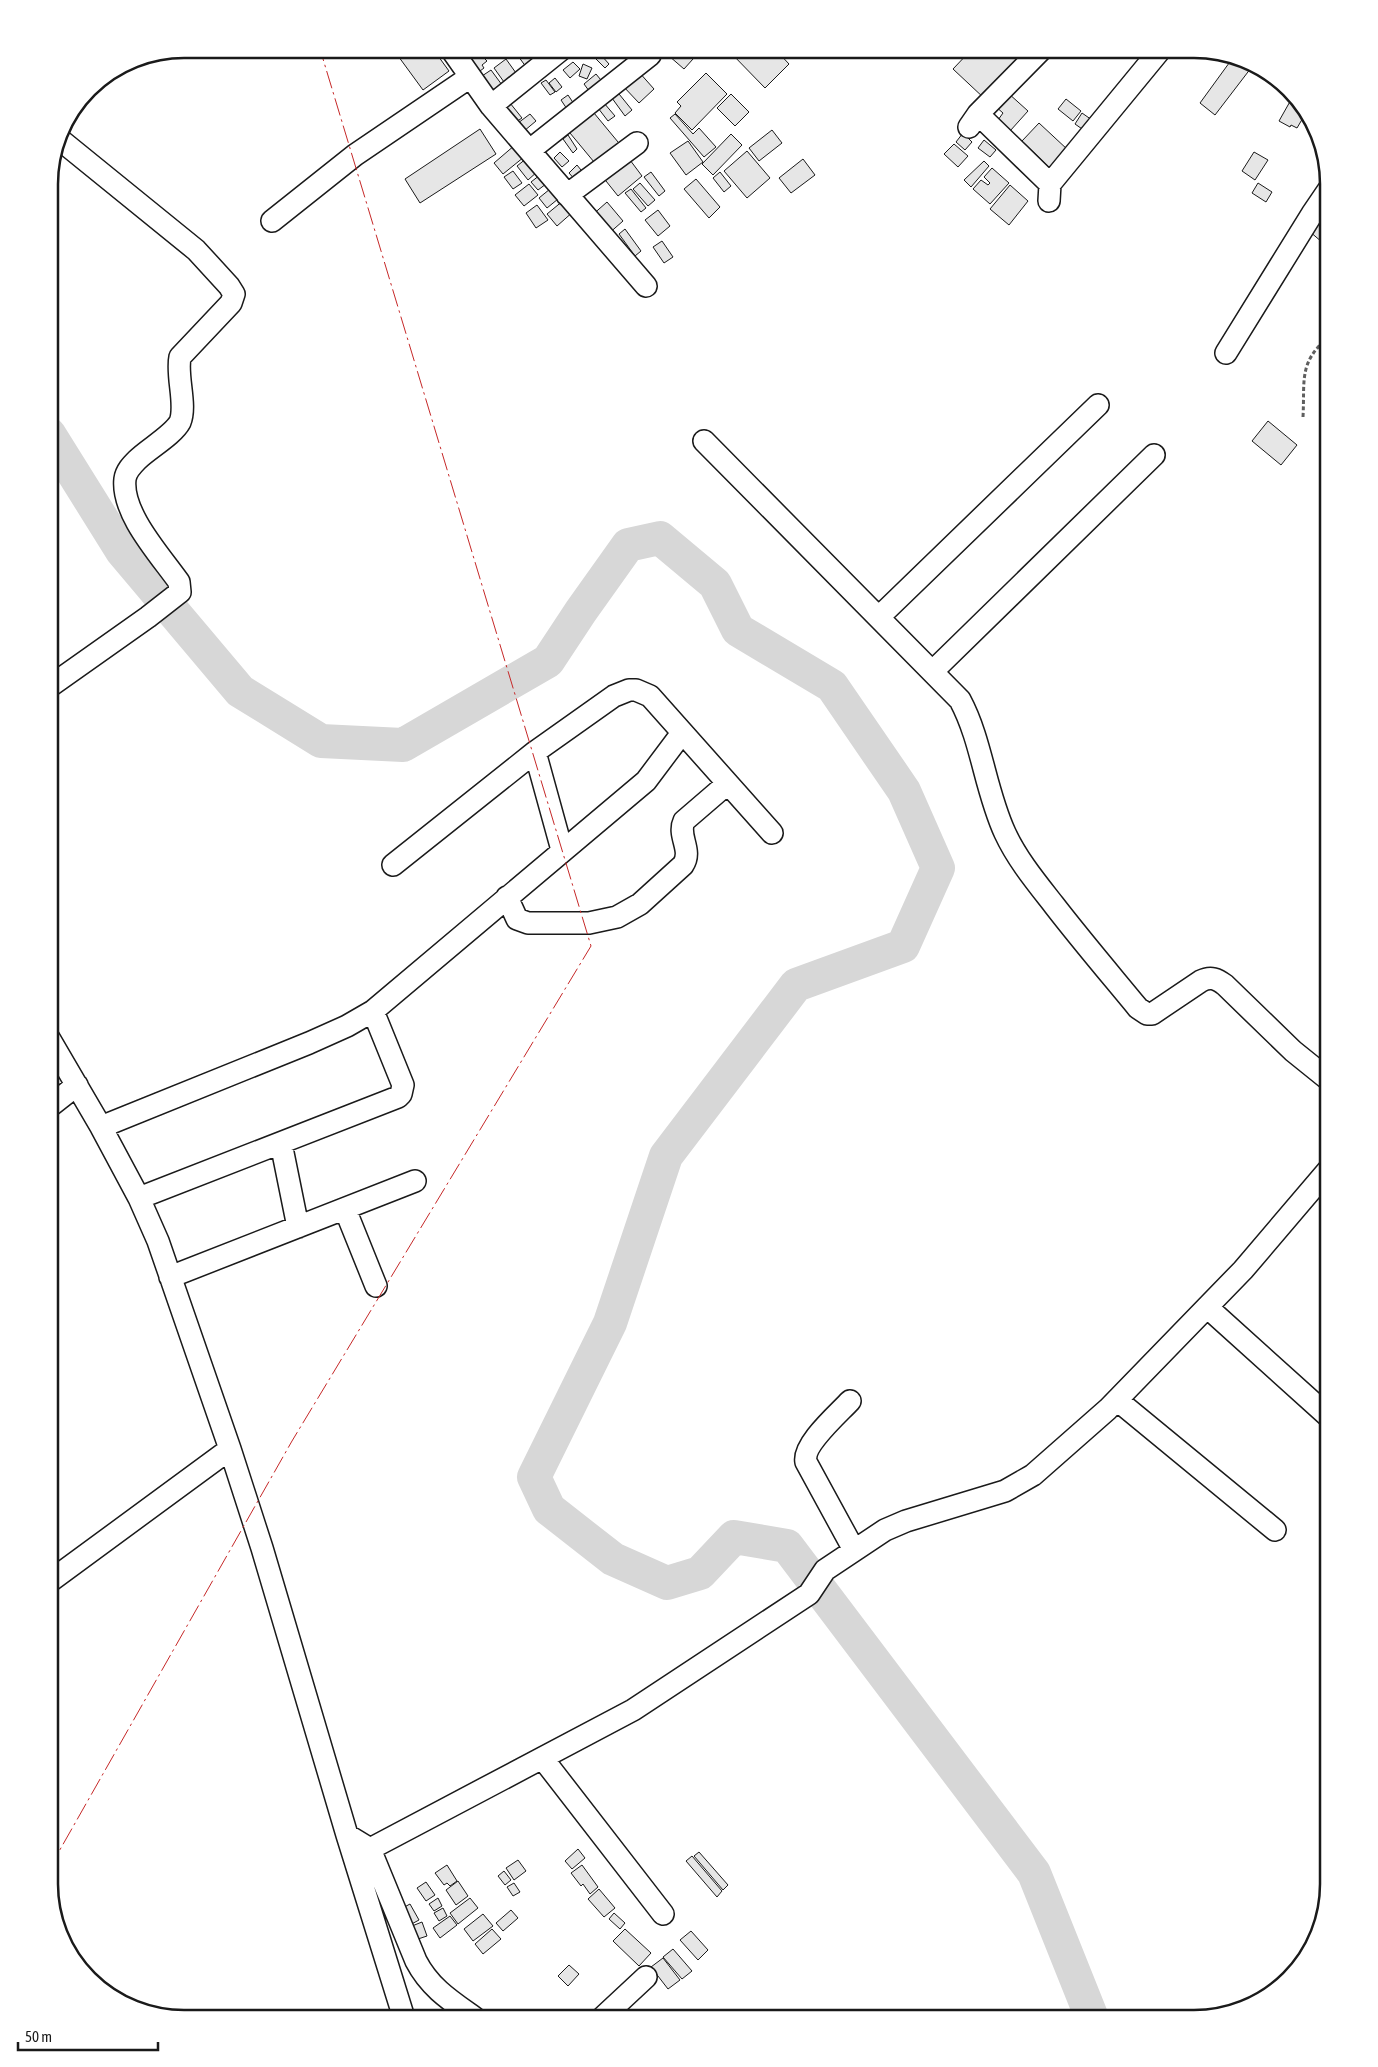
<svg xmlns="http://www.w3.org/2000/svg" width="1378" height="2067" viewBox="0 0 1378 2067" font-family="'Asap Condensed',sans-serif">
<rect width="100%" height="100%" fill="#fff"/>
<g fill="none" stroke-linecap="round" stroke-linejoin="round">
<path stroke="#d7d7d7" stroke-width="34" d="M49,434L122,551L240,691L321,741L403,745L548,661L581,611L628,545L660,538L715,584L738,630L832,686L904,791L938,868L903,946L796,985L666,1156L610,1323L534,1477L549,1509L613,1559L667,1583L700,1573L734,1537L787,1546L1034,1873L1092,2018"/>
</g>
<path fill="#e6e6e6" stroke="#1a1a1a" d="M393,49H433L449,71L423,90Z
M482,49L486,53L482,56L487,61L482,65L484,68L476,74L467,60Z
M492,49H509L497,57Z
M513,49H524L536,66L529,71Z
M632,49H636L642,58L630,66L623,55Z
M661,49H702L684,69Z
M731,49H775L789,64L765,88L729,51Z
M972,49H1022L1028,54L985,99L953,69Z
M601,55L609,64L605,68L596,59Z
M506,59L516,73L504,82L494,68Z
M1232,59L1245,63L1251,68L1215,115L1200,103Z
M573,62L580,69L570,78L563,70Z
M583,64L592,68L587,79L579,76Z
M491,70L505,89L496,96L482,76Z
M638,71L654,89L639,103L622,85Z
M706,73L727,94L692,130L675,113L681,106L677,102Z
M596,74L605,85L592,95L584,84Z
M555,78L562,87L556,92L549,83Z
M546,80L555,92L550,95L541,83Z
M615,89L632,110L625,116L609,94Z
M1008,93L1028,111L1010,131L998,120L1003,113L995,106Z
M731,94L749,112L735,126L717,108Z
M568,95L574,104L567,109L561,100Z
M506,98L522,118L516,122L500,102Z
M1292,98L1307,111L1297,128L1291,125L1290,127L1279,121Z
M1066,99L1081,111L1073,121L1058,109Z
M604,103L615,116L608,121L598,108Z
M589,107L623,148L599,168L565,127Z
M1082,113L1092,120L1085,131L1075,124Z
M530,114L536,121L524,131L518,123Z
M675,114L693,134L699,128L716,147L704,157L670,118Z
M1039,123L1068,150L1051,169L1022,141Z
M480,129L496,154L420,203L405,179Z
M772,130L782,143L759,161L749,148Z
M963,133L972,142L965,150L956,142Z
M731,134L742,145L713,175L702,164Z
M568,135L577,149L573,153L563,139Z
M984,140L996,150L990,157L978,148Z
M688,141L703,162L686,175L670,153Z
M954,144L968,156L958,167L944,154Z
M515,145L524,157L503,174L494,163Z
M747,151L770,178L747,198L724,171Z
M560,152L569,161L562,167L554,158Z
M1254,152L1268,160L1255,180L1242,171Z
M627,156L642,176L618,196L602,176Z
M527,158L538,171L528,180L517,166Z
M803,159L815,175L791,193L779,178Z
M984,161L989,166L971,187L964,180Z
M577,165L585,175L577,182L569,173Z
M992,168L1009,183L990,204L973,189L981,180L988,185L990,183L984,177Z
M513,171L522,183L513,189L504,177Z
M651,172L665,191L659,196L644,177Z
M720,172L731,186L724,192L713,178Z
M540,175L546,184L538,190L531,182Z
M696,179L720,207L709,218L684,189Z
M640,183L655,200L648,206L633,189Z
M1258,183L1272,192L1266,202L1252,193Z
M529,184L538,195L524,206L515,195Z
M1010,185L1028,201L1009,225L990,209Z
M550,189L558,199L547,208L539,198Z
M631,189L646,208L641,212L625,193Z
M564,200L574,211L557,226L547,214Z
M607,202L623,221L607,235L590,217Z
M537,205L548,220L536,228L526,213Z
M1329,205V225L1319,216Z
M658,210L670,226L658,236L645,220Z
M1318,219L1329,229V248L1309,231Z
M625,229L641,251L635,256L619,234Z
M662,241L673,257L664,263L653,247Z
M1268,421L1297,445L1281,465L1252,441Z
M578,1849L585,1858L572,1869L565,1861Z
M699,1852L728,1885L723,1890L694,1856Z
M692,1856L722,1891L717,1897L686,1861Z
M518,1860L526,1871L514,1880L506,1868Z
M447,1865L457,1881L450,1886L447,1883L444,1885L435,1873Z
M582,1865L598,1887L590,1894L583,1884L581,1886L571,1873Z
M504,1871L511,1880L505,1885L498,1876Z
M458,1881L468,1896L456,1905L446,1890Z
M426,1882L435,1895L426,1901L417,1888Z
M514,1883L520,1892L513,1896L507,1887Z
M599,1889L615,1908L604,1917L588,1899Z
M438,1898L442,1906L434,1911L429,1904Z
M470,1898L478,1908L458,1924L450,1913Z
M410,1904L419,1920L406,1927L397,1911Z
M443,1908L447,1916L439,1921L434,1913Z
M511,1910L518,1918L503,1931L496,1923Z
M614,1913L625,1923L620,1929L609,1919Z
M483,1914L493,1926L473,1941L464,1929Z
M450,1916L457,1925L440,1938L433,1928Z
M422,1922L427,1936L418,1939L412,1926Z
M492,1929L501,1939L483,1954L475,1944Z
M625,1929L651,1953L639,1966L613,1941Z
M691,1931L708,1950L698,1960L680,1940Z
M673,1949L692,1971L682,1979L663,1957Z
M663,1958L680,1980L668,1989L651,1967Z
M569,1965L579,1974L568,1986L558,1976Z"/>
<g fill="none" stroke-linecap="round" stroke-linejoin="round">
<g stroke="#1a1a1a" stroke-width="24">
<path id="minor" d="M451,49L491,106L646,286
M491,106L562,49
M978,114L1050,184
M969,127L978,114L1042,49
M530,150L650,55
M567,195L637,143
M1049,201L1050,184L1161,49
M272,221L355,155L470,77
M1226,353L1312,214L1329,189
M704,441L960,700C982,741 985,790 1005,833C1017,859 1036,882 1054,905C1081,940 1110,974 1138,1008L1147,1014H1152L1201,981C1211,976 1217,979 1225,985L1293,1051L1329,1080
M879,617L1098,405
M933,671L1154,455
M49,687L148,617L180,592L179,582C160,555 121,513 125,479C126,471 132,465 137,460C148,449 173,435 180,422C187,405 176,376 180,357L231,303L234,294L229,286L196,250L58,138
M535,752L562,850
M393,865L535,752L614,696L629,690H636L650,696L772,833
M507,897L517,919L528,923H589L617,917L640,904L683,865C693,850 677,836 684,821L727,784
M49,1038L101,1127L139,1198L158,1241L230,1449L262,1548L347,1835L404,2018
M49,1107L77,1085
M101,1127L309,1043L347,1026L373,1011L646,781L682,733
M281,1143L298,1227
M139,1198L398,1097L401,1094L403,1085L373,1011
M345,1209L376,1286
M170,1277L415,1181
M1207,1307L1329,1417
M1117,1400L1275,1530
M850,1401C838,1414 802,1445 806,1462L854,1550
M49,1582L230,1449
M543,1759L663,1914
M347,1835L370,1849L633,1710L809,1594L825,1570L885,1530L906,1521L1005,1491L1033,1475L1108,1409L1243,1270L1329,1169
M370,1849L416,1961C430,1988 451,2001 475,2018
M602,2018L646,1977"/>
</g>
<path stroke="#5f5f5f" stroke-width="3" stroke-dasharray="4 2.5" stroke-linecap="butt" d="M1303,417C1305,381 1298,362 1329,337"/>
<use href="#minor" stroke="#fff" stroke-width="21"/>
<path stroke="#c62828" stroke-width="1" stroke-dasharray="18 4 2.5 4" stroke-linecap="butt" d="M49,1869L292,1441L591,946L320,49"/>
</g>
<path d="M0 0H1378V2067H0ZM184 58H1194A126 126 0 0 1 1320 184V1884A126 126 0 0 1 1194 2010H184A126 126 0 0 1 58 1884V184A126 126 0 0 1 184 58Z" fill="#fff" fill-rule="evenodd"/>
<path fill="none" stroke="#1a1a1a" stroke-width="2.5" d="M184 58H1194A126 126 0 0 1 1320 184V1884A126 126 0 0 1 1194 2010H184A126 126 0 0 1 58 1884V184A126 126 0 0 1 184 58Z"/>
<path d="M18 2042v8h140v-8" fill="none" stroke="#1a1a1a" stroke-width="2.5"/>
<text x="25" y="2042" font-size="15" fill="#1a1a1a" stroke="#ffffff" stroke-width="4" paint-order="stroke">50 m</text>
</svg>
